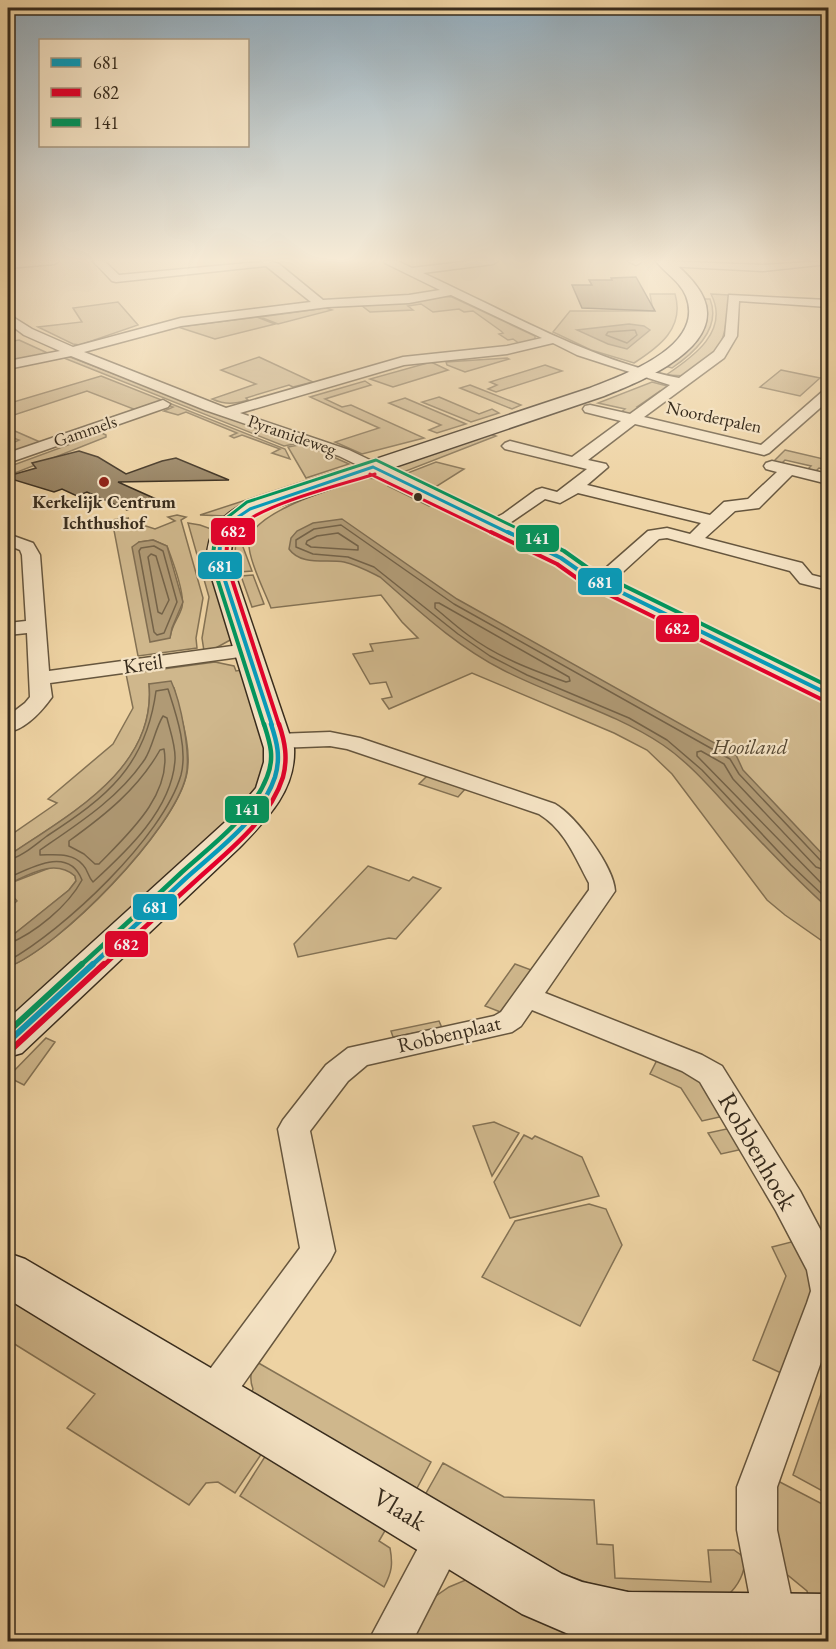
<svg xmlns="http://www.w3.org/2000/svg" width="836" height="1649" viewBox="0 0 836 1649" font-family="'EB Garamond',serif">
<rect width="100%" height="100%" fill="#eed3a3"/>
<filter id="stains"><feTurbulence type="fractalNoise" baseFrequency=".00333" numOctaves="4"/><feColorMatrix values="0 0 0 0 .2 0 0 0 0 .09 0 0 0 0 .02 0 0 0 .5 -.17"/></filter>
<radialGradient id="worn" r=".72"><stop offset=".6" stop-color="#630" stop-opacity="0"/><stop offset="1" stop-color="#630" stop-opacity=".3"/></radialGradient>
<path fill="#cfb78c" stroke="#847254" stroke-width="1.5" fill-rule="evenodd" d="M650,294H675C685,328 659,347 634,363L591,350L553,332L570,311C597,311 625,311 653,311Z
M711,294L729,295C724,345 726,344 687,376L666,375C693,357 730,331 711,294Z
M441,296L452,297L535,336V340L520,344L513,339L508,340L499,334L503,333L501,331L473,311L464,312L459,309L433,312L421,304L408,306L413,310L370,312L361,305Z
M703,299H710C722,329 694,353 672,368L665,366Z
M118,302L138,325L80,345L73,344L38,327L82,322L73,308Z
M321,306L332,310L278,324L260,317L319,309L317,307Z
M257,317L275,324L215,339L178,327Z
M19,340L52,355L8,363V342Z
M70,357L204,408L249,423V426L299,443L284,446L64,358Z
M259,357L313,382L293,387L289,385L246,398L248,400C234,404 226,405 212,399L256,384L221,370Z
M507,358L509,359L465,372L447,365L446,362Z
M431,362L448,370L393,387L370,379Z
M545,365L562,371L496,392L488,389L497,385L490,382Z
M781,370L820,378L800,396L760,387Z
M101,376L285,449L290,459L272,453L280,449L242,435L234,438L230,436L237,433L186,412L178,415L164,411L173,407L160,402L136,410L87,391L8,417L10,403Z
M365,381L371,385L325,399L342,407L351,405L424,438L362,454L335,442L379,428L310,397Z
M652,382L671,387L665,391H660L637,407L641,409L633,415L620,413L625,409L598,403Z
M470,385L521,405L512,409L460,388Z
M439,397L479,414L492,409L499,413L471,422L422,402Z
M405,398L466,424L437,433L429,430L441,425L389,403Z
M8,428L40,442L8,453V445L19,440L8,436Z
M95,430L106,435V437L15,473L8,472V467L98,434L92,431Z
M490,434L496,436L401,473L394,469V467Z
M304,444L349,464L306,478L288,447Z
M785,450L828,460V470L819,468L814,473L806,471L811,466L785,460L780,465L773,462Z
M436,462L464,469L434,488L405,474Z
M338,470L344,473L227,516L200,515Z
M364,478L382,479L388,482V486L429,506H443V509L548,561H555L828,699V945L785,915L767,900L672,774L647,750L614,733L472,673L389,709L382,699L392,697L386,682L370,684L353,654L373,651L370,644L418,638L402,622L381,595L271,608C265,592 247,557 249,541C253,511 338,487 364,478Z
M177,515L186,517L181,520L203,598L196,638L197,648L138,656L112,520L129,518L119,522L136,530L146,526L155,529L175,521L168,517ZM153,540L167,546C172,559 185,594 182,607C179,618 171,626 170,638L139,542Z
M188,523L200,525L214,530L232,639L214,649L204,651L202,638L209,597Z
M235,529L248,530L243,547L252,571L240,572L235,554L236,539L231,534Z
M253,575L264,604L252,607L241,576Z
M215,662L234,666L236,671L242,670L267,754L256,791L216,837L8,1025V967C60,947 176,829 187,773C192,746 180,715 174,688L149,684C157,770 68,815 8,856V837L57,803L48,799L113,744L133,708L126,674Z
M428,775L466,788L458,797L419,784Z
M368,866L409,881L413,877L441,888L396,939L389,938L298,957L294,944Z
M52,867L65,868L75,876L76,881L69,890L8,939V909L17,901L10,893L8,884Z
M515,964L534,971L503,1013L485,1006Z
M439,1021L442,1028L393,1037L391,1031Z
M46,1038L55,1042L24,1085L8,1077Z
M658,1058L703,1080L724,1116L702,1121L681,1088L650,1074Z
M494,1122L519,1133L492,1176L473,1126Z
M731,1128L743,1149L721,1154L708,1133Z
M524,1135L532,1139L535,1136L582,1157L599,1196L510,1218L494,1182Z
M589,1204L606,1209L622,1245L580,1326L482,1277L515,1221Z
M795,1241L804,1255L812,1291L781,1373L753,1360L786,1276L772,1247Z
M8,1298L262,1453L235,1493L218,1482L206,1483L189,1505L67,1428L95,1394L8,1340Z
M255,1361L431,1462L416,1490L251,1393L253,1389C249,1379 251,1371 255,1361Z
M828,1374V1494L793,1475Z
M266,1455L386,1529L379,1541L390,1548C393,1564 392,1572 384,1587L240,1496Z
M443,1463L504,1497L594,1500L597,1544L613,1545L615,1578L711,1582L708,1550H734L745,1558C745,1573 738,1586 727,1596C686,1595 644,1596 604,1587C539,1572 482,1529 425,1495Z
M776,1480L828,1507V1595H808L807,1591L784,1572L774,1531Z
M468,1579L545,1624L585,1641L411,1642L433,1598L449,1587Z"/>
<path fill="#b09a75" stroke="#806e52" stroke-width="1.5" d="M629,324L644,326L650,330L627,349L608,344L577,330Z
M342,519L457,599L736,755L743,770L828,860V908C793,877 761,842 729,808C709,786 688,762 663,745C614,712 555,697 503,670C456,646 419,611 380,577C368,571 357,565 344,562C326,559 301,566 289,549L291,538L297,531L313,523Z
M153,540L167,546L183,602L172,628L170,638L150,642L132,547L139,542Z
M171,681C181,702 191,755 186,776C174,830 59,948 8,967V939L69,890L76,881L75,876C54,858 29,875 8,884V856C68,815 157,769 149,684Z"/>
<g fill="none" stroke-linecap="round" stroke-linejoin="round">
<path stroke="#746349" stroke-width="1.5" d="M635,330L637,335L627,343L606,335L608,332Z
M338,533L358,546V550L311,547L306,544L307,541L317,536Z
M154,546L163,551L177,602L164,633L157,635L154,632L139,551L141,548Z
M151,554L156,556L169,600L162,614L158,612L148,557Z
M435,603H439L569,677L570,681L566,682C532,670 497,657 468,635C457,627 446,617 435,608Z
M163,716L167,718C170,731 176,746 175,760C172,809 127,851 93,882C88,877 88,870 83,865C73,852 54,855 40,855V850C78,824 119,798 145,759C153,746 155,729 163,716Z
M164,749C172,795 128,834 99,864H95L84,854L69,846V841C105,815 138,789 160,750Z
M8,860C22,857 36,844 47,836C107,797 146,766 156,691L168,689C176,714 188,748 181,775C163,837 64,930 8,961
M828,864L822,862L739,774L730,759L454,604L341,525L314,529L296,540V547L313,554L348,557L374,567L458,634L490,656L527,675L629,718L667,740L702,770L791,865L828,900
M828,871L816,867L733,779L724,764L701,751L697,752V756L828,890
M8,878C32,867 69,846 82,880C68,906 35,933 8,944"/>
</g>
<path fill="#978363" stroke="#382c1d" stroke-width="1.5" d="M636,277L655,311L582,308L572,285H592L589,280H612L611,278Z
M79,451L98,457L126,474L162,461L176,458L229,480L118,482L156,499L127,510L87,492L77,496L62,489L54,492L8,478V476L36,468L32,463Z"/>
<g fill="none" stroke-linecap="round" stroke-linejoin="round">
<g stroke="#66563e" stroke-width="3">
<path id="street" d="M22,261H59L54,264L8,268V262Z
M93,261H104L119,275L270,261L279,264L323,300L409,295L440,290L385,263L384,261H397L412,268L470,261H498L493,264L423,273C506,311 589,360 679,378L714,352L725,336L729,295L828,300V307L739,301L737,336L724,358L644,417L761,445L823,391L828,390V401L769,453L764,455L635,424L588,460L606,464L608,467L587,485L710,515L724,502L748,499L777,472L766,469L764,466L766,463L772,461L828,474V484L792,475L759,508L735,511L705,538L802,563L812,575L828,579V590L800,583L790,571L667,538L659,539L613,581L828,686V700L821,698L578,578L555,562L339,456L205,410L71,356L8,369V361L60,351L24,335L8,323V314L32,329L73,347L181,318L311,302L266,266L116,282L112,281ZM451,295L542,338L507,346L403,357L226,408L84,352L181,326L328,307L409,303ZM553,343L577,355L670,385L630,414L590,405L585,406L583,409L585,412L621,421L572,457L510,441L505,443L502,446L505,449L587,469L557,492L542,488L536,490L503,514L493,519L349,450L240,413L404,365L507,354ZM578,493L701,523L690,534L667,528L648,531L599,574L567,554L507,525L545,499L560,503Z
M628,261H640L641,262L636,265Z
M662,261L763,265L828,261V264L763,271L665,266L660,263Z
M163,400L170,404L168,407L8,463V453Z
M8,534L33,543L40,555L49,671L247,644L254,646L257,650L254,654L247,656L50,683L52,697C41,712 26,729 8,732V716L25,703L30,697L27,633L8,635V623L26,621L22,555L20,550L8,545Z
M330,732L360,738L555,804C576,816 614,867 615,891L545,993L702,1055L722,1066L800,1191L828,1244V1342L777,1487V1530L797,1624L791,1639C782,1643 770,1643 761,1639L755,1624L737,1530V1487L807,1303L811,1291L807,1270L776,1211L700,1082L682,1071L532,1010L521,1026L512,1032L367,1065L348,1081L310,1131L335,1251L330,1261L225,1410L212,1415L199,1410L193,1397L199,1384L300,1248L278,1129L283,1120L326,1065L348,1048L494,1016L501,1012L589,890V883C575,857 565,830 539,814L347,749L330,746L277,748L269,746L266,741L269,736L277,734Z
M446,1516L460,1522L466,1536L412,1642H368L432,1522Z"/>
</g>
<g stroke="#382c1d" stroke-width="3">
<path id="secondary" d="M656,261H672C686,273 707,292 707,313C708,355 635,384 604,396L265,511C239,523 230,532 231,562L294,748C296,791 266,820 239,848L22,1053L8,1057V1019L234,814L256,788L264,762V748L207,562C206,531 222,514 249,501L590,388C626,374 706,346 686,296C680,281 665,273 656,261Z
M8,1253L25,1259L562,1574L582,1582L628,1592L828,1594V1642H587L522,1614L8,1299Z"/>
</g>
<use href="#street" fill="#f4e2c3" fill-rule="evenodd"/>
<use href="#secondary" fill="#f4e2c3" fill-rule="evenodd"/>
<g stroke="#f4e2c3" stroke-width="6">
<path id="bus-1-far3" d="M373,467L511,534
M224,534L235,519L250,509L373,467"/>
</g>
<g stroke="#f4e2c3" stroke-width="8">
<path id="bus-1-far2" d="M224,532L220,544L219,562L272,725
M508,532L561,558L584,574L828,694"/>
</g>
<g stroke="#f4e2c3" stroke-width="9">
<path id="bus-1-far1" d="M91,966C123,937 154,908 185,879C217,850 261,819 275,777C281,757 277,742 271,724"/>
</g>
<g stroke="#f4e2c3" stroke-width="10">
<path id="bus-1" d="M8,1042L93,964"/>
</g>
<g stroke="#f4e2c3" stroke-width="6">
<path id="bus-2-far3" d="M370,474L494,534
M231,534C252,506 341,485 375,474"/>
</g>
<g stroke="#f4e2c3" stroke-width="8">
<path id="bus-2-far2" d="M232,532L227,545L226,561L279,725
M491,532L557,564L581,581L825,701"/>
</g>
<g stroke="#f4e2c3" stroke-width="9">
<path id="bus-2-far1" d="M103,966C132,939 161,912 191,885C224,854 269,822 283,777C288,758 285,742 279,724"/>
</g>
<g stroke="#f4e2c3" stroke-width="10">
<path id="bus-2" d="M13,1048L104,964"/>
</g>
<g stroke="#f4e2c3" stroke-width="6">
<path id="bus-3-far3" d="M215,534L224,520L247,502L376,460L529,534"/>
</g>
<g stroke="#f4e2c3" stroke-width="8">
<path id="bus-3-far2" d="M216,532L212,562L264,725
M526,532L564,551L588,568L828,686"/>
</g>
<g stroke="#f4e2c3" stroke-width="9">
<path id="bus-3-far1" d="M80,966C114,935 148,904 182,872C212,845 252,816 267,777C275,757 270,743 264,724"/>
</g>
<g stroke="#f4e2c3" stroke-width="10">
<path id="bus-3" d="M8,1032L82,964"/>
</g>
<use href="#bus-1-far3" stroke="#069cbc" stroke-width="3"/>
<use href="#bus-1-far2" stroke="#069cbc" stroke-width="4"/>
<use href="#bus-1-far1" stroke="#069cbc" stroke-width="4.5"/>
<use href="#bus-1" stroke="#069cbc" stroke-width="6"/>
<use href="#bus-2-far3" stroke="#e4002b" stroke-width="3"/>
<use href="#bus-2-far2" stroke="#e4002b" stroke-width="4"/>
<use href="#bus-2-far1" stroke="#e4002b" stroke-width="4.5"/>
<use href="#bus-2" stroke="#e4002b" stroke-width="6"/>
<use href="#bus-3-far3" stroke="#00965e" stroke-width="3"/>
<use href="#bus-3-far2" stroke="#00965e" stroke-width="4"/>
<use href="#bus-3-far1" stroke="#00965e" stroke-width="4.5"/>
<use href="#bus-3" stroke="#00965e" stroke-width="6"/>
</g>
<linearGradient id="sky" x2="0" y2="1"><stop stop-color="#91aaba"/><stop offset="0.53" stop-color="#f7ebd6"/><stop offset="1" stop-color="#f7ebd6" stop-opacity="0"/></linearGradient>
<rect width="836" height="491" fill="url(#sky)"/>
<circle fill="#8f2418" stroke="#f4e2c3" stroke-width="2" cx="104" cy="482" r="6"/>
<circle fill="#382c1d" stroke="#f4e2c3" stroke-width="2" cx="418" cy="497" r="5"/>
<g text-anchor="middle" stroke-width="4.5" stroke-linejoin="round" paint-order="stroke">
<g font-size="18" fill="#382c1d" stroke="#f4e2c3">
<text transform="translate(714 417) rotate(12)" y="6">Noorderpalen</text>
<text transform="translate(85 431) rotate(-19)" y="6">Gammels</text>
<text transform="translate(292 435) rotate(19)" y="6">Pyramideweg</text>
</g>
<g font-size="18" font-weight="bold" fill="#382c1d" stroke="#f4e2c3">
<text x="104" y="508">Kerkelijk Centrum<tspan x="104" dy="21">Ichthushof</tspan></text>
</g>
<g font-size="21" fill="#382c1d" stroke="#f4e2c3">
<text transform="translate(143 664) rotate(-8)" y="7">Kreil</text>
<text transform="translate(449 1034) rotate(-13)" y="7">Robbenplaat</text>
</g>
<g font-size="21" font-style="italic" fill="#564833" stroke="#f4e2c3">
<text x="750" y="754">Hooiland</text>
</g>
<g font-size="26" fill="#382c1d" stroke="#f4e2c3">
<text transform="translate(758 1151) rotate(60)" y="9">Robbenhoek</text>
<text transform="translate(400 1509) rotate(31)" y="9">Vlaak</text>
</g>
</g>
<g stroke="#f4e2c3" stroke-width="2">
<rect x="210" y="517" width="46" height="29" rx="6" fill="#e4002b"/>
<rect x="515" y="524" width="45" height="29" rx="6" fill="#00965e"/>
<rect x="197" y="551" width="46" height="29" rx="6" fill="#069cbc"/>
<rect x="577" y="567" width="46" height="29" rx="6" fill="#069cbc"/>
<rect x="655" y="614" width="45" height="29" rx="6" fill="#e4002b"/>
<rect x="224" y="795" width="46" height="29" rx="6" fill="#00965e"/>
<rect x="132" y="893" width="46" height="28" rx="6" fill="#069cbc"/>
<rect x="104" y="930" width="45" height="28" rx="6" fill="#e4002b"/>
</g>
<g font-size="16" text-anchor="middle" font-weight="bold" fill="#fff">
<text x="233" y="537">682</text>
<text x="537" y="544">141</text>
<text x="220" y="572">681</text>
<text x="600" y="588">681</text>
<text x="677" y="634">682</text>
<text x="247" y="815">141</text>
<text x="155" y="913">681</text>
<text x="126" y="950">682</text>
</g>
<rect width="836" height="1649" fill="none" stroke="#eed3a3" stroke-width="30"/>
<rect x="9" y="9" width="818" height="1631" fill="none" stroke="#382c1d" stroke-width="3"/>
<rect x="15" y="15" width="806" height="1619" fill="none" stroke="#382c1d" stroke-width="1.5"/>
<rect x="39" y="39" width="210" height="108" fill="#f4e2c3" stroke="#a99981" stroke-width="1.5"/>
<rect x="51" y="58" width="30" height="9" fill="#069cbc" stroke="#a99981" stroke-width="1.5"/>
<text x="93" y="69" font-size="18" fill="#382c1d">681</text>
<rect x="51" y="88" width="30" height="9" fill="#e4002b" stroke="#a99981" stroke-width="1.5"/>
<text x="93" y="99" font-size="18" fill="#382c1d">682</text>
<rect x="51" y="118" width="30" height="9" fill="#00965e" stroke="#a99981" stroke-width="1.5"/>
<text x="93" y="129" font-size="18" fill="#382c1d">141</text>
<rect width="100%" height="100%" filter="url(#stains)"/>
<rect width="100%" height="100%" fill="url(#worn)"/>
</svg>
